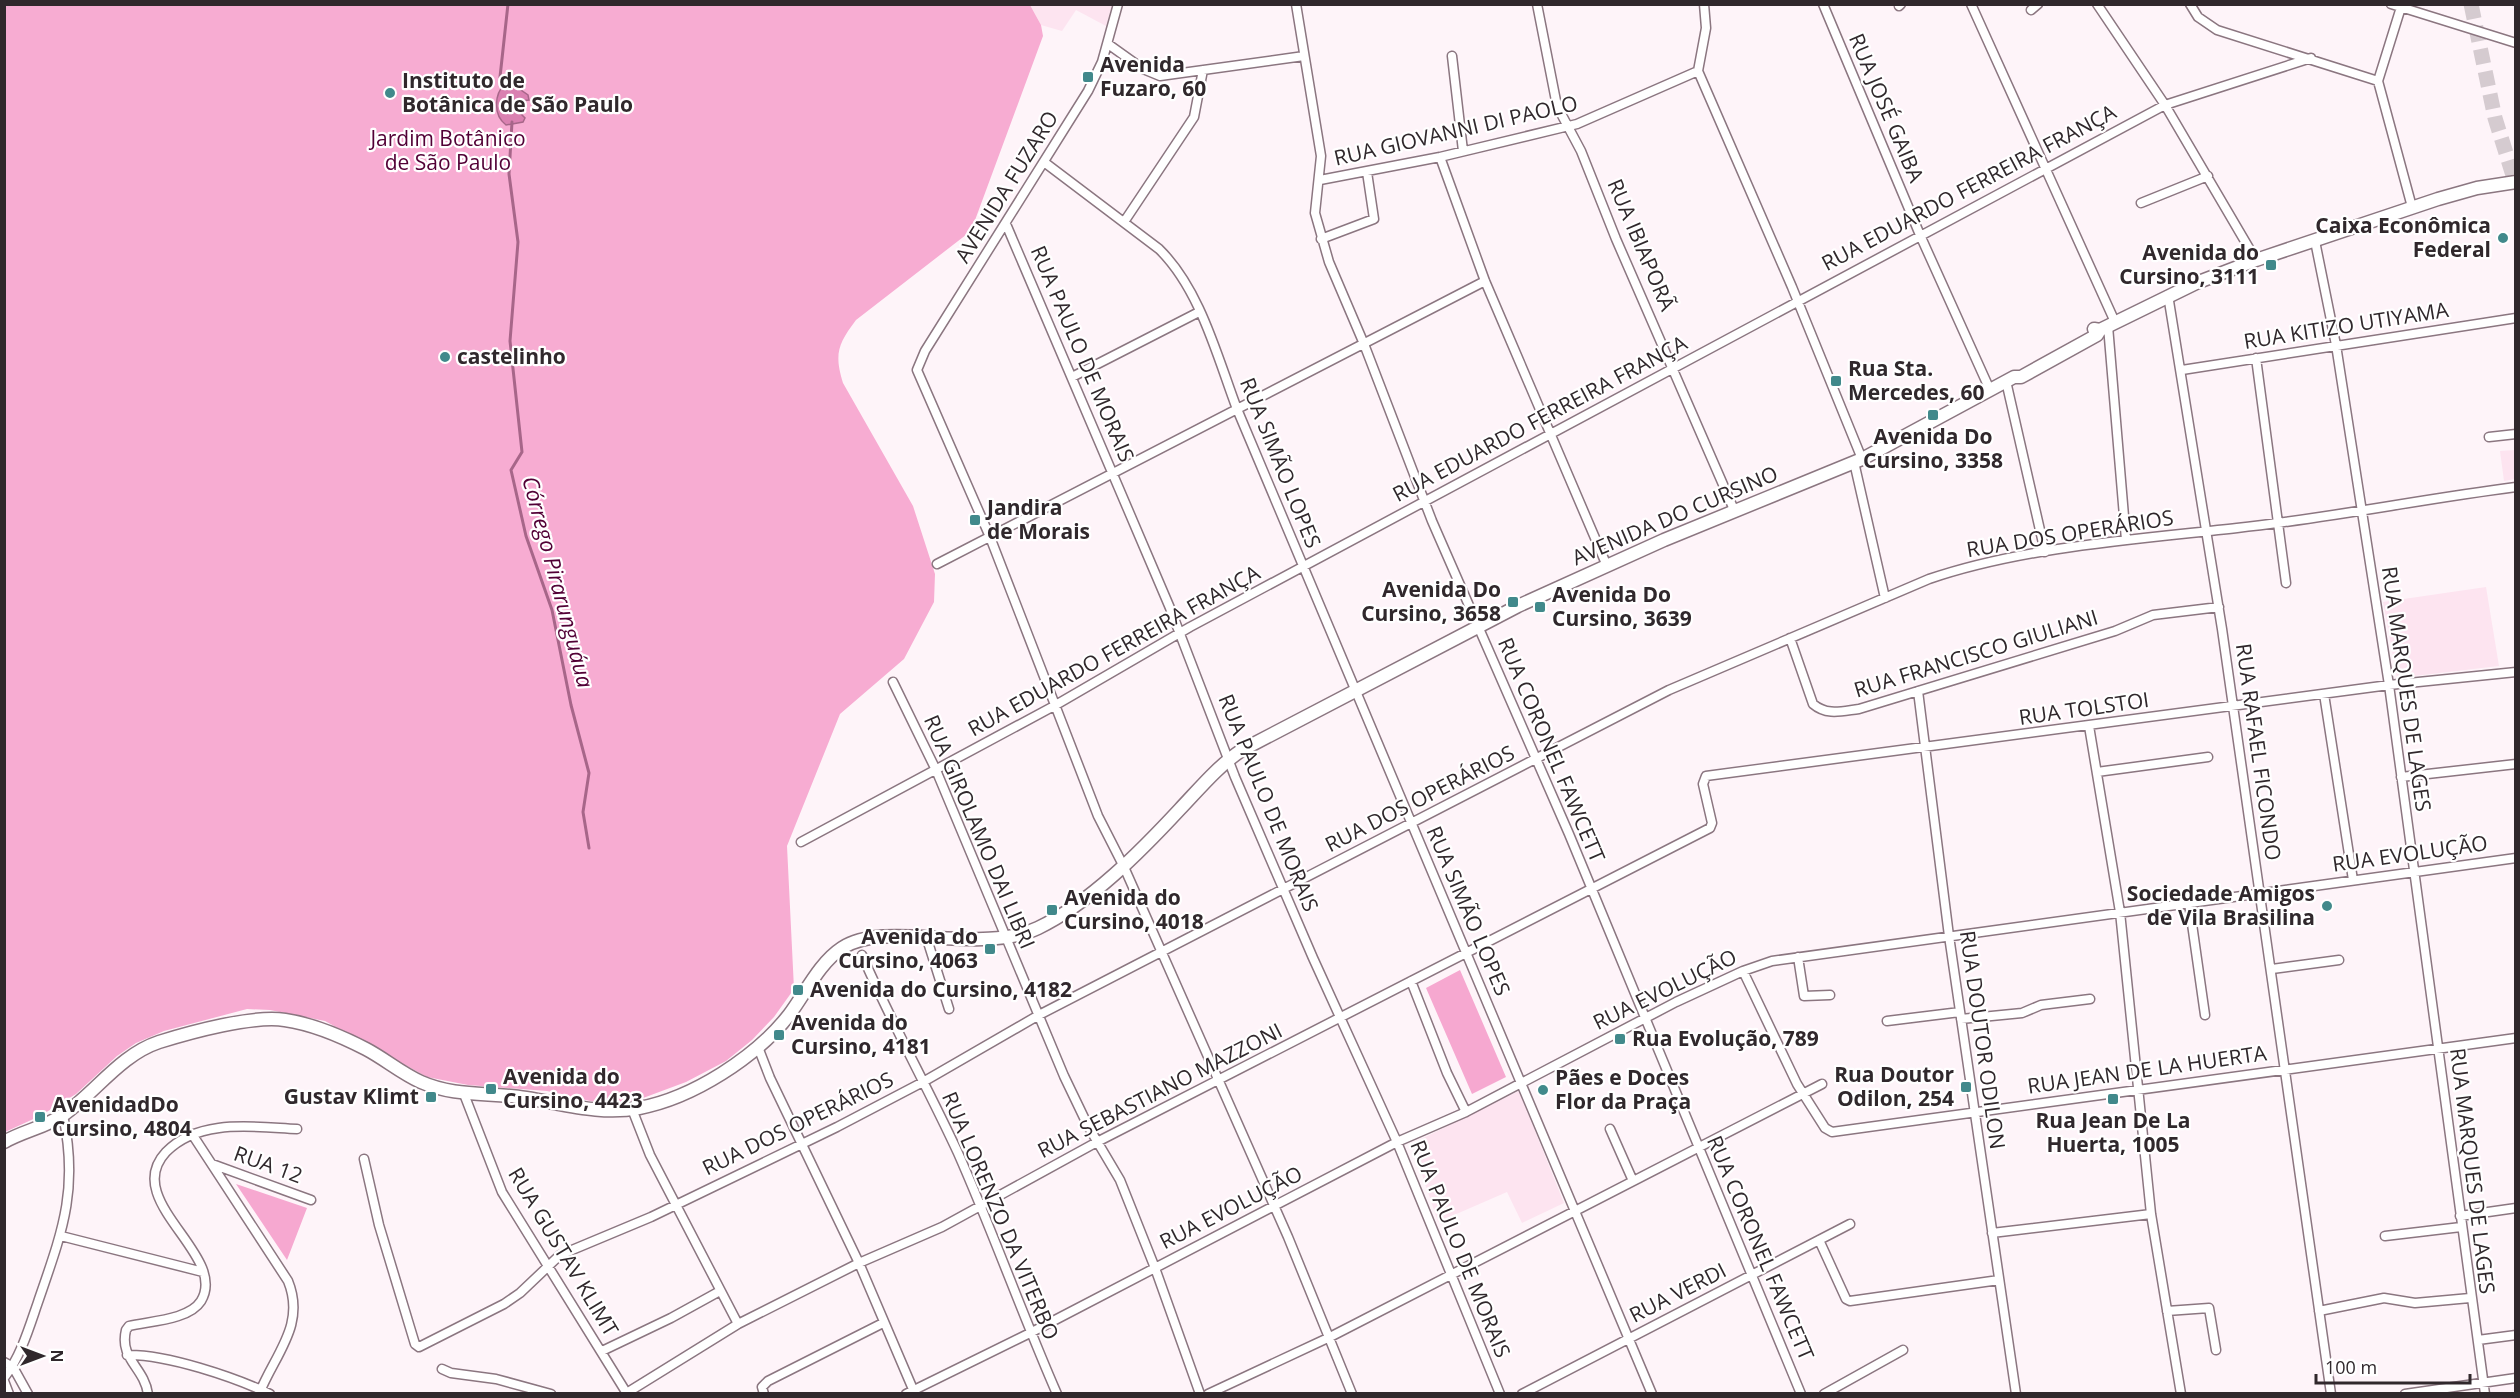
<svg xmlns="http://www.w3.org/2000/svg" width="2520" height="1398" viewBox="0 0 2520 1398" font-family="'Open Sans',sans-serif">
<rect width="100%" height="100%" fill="#fef4f9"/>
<path fill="#fde4f0" d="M1030,5H1112L1106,26L1076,10L1062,31L1041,25Z
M2515,450V479L2504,481L2500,451Z
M2486,587L2499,666L2397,678L2383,602Z
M1519,1091L1564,1203L1522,1223L1507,1192L1438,1222L1413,1148V1143Z"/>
<path fill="#f6a8d0" d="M1460,970L1506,1077L1472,1094L1426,988Z
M236,1184L307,1208L287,1260Z"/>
<path fill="#f7acd2" d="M4,5H1030L1041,25L1043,36L971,231L856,320C838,344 834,354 843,383L913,506L935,574L934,602L904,659L840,714L787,846L794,989L774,1017L752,1040L726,1061L686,1082L635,1101L603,1104L547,1091L468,1085L427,1077L325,1021L270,1010L247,1009L164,1031L136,1043L117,1056L76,1094L40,1116L5,1132Z"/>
<path fill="#da81b1" stroke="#a76689" stroke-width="1.5" d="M505,84H512L528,95L529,100L520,101L521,114L525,118L523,122L506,125C493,115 494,94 505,84Z"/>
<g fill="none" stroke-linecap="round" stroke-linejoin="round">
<path stroke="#a76689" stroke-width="3" d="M505,86L500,77L508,4
M512,122L509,174L518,242L510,341L522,452L511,470L526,536L552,610L571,705L589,773L583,812L589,848"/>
<path stroke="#d5cbd0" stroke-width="15" stroke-dasharray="15 8" stroke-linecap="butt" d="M2471,4L2495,118L2516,185"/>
<g stroke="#8b7680" stroke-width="11">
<path id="street" d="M1118,4L1102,62L1088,91L925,351L917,370L990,537L1098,816L1124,867L1288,1237L1352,1394
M1296,4L1321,156L1315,213L1329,262L1364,344L1432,521L1569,834L1801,1394
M1537,4L1557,106L1581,151L1616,239L1735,512
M1823,4L1920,235L1990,390
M1971,4L2115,322
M2097,4L2165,105L2256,260
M2190,4L2198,17L2217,30L2378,81
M2391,4L2516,43
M2402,4L2378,81L2412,207
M1899,6L1901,4
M2031,10L2038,4
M1108,44L1143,69L1160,76L1304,56
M1452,56L1463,151
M1698,71L1792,287L1862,459
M1698,71L1706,28L1704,4
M1440,157L1485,281L1607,566
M1044,162L1159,249C1200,289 1217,356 1237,409L1652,1394
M1320,180L1440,157L1577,124L1698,71
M2141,203L2208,176
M1124,222L1194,117L1203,70
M1006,224L1170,608L1235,777L1313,958L1397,1142L1500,1394
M1321,239L1374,219L1367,172
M2315,241L2336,345L2389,685L2485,1394
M2168,295L2222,629L2331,1394
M2108,326L2126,540
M2256,358L2286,583
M2182,370L2516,318
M1072,377L1199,312
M2006,381L2045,552
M2489,437L2516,434
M1854,462L1885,598
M937,564L1485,281
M1790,638L1813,704C1827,716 1842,711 1859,709L2115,631L2153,615L2219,607
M893,682L936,770L1064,1076L1088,1126L1120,1180L1155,1268L1200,1394
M1918,691L1949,936L2016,1394
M2324,694L2353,880
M2089,726L2120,912L2151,1214L2181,1394
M2097,772L2208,757
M2401,777L2516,764
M801,842L1054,706L1190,627L2165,105L2311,58
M2189,903L2205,1015
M927,939L949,1009
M862,955C891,1022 927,1086 958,1153C993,1232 1022,1314 1057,1394
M1798,957L1804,996L1830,995
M2272,969L2339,960
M1743,971L1797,1084L1825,1128L1832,1132L2516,1038
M1411,981L1447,1073L1466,1112
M1961,1019L2022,1013L2041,1005L2090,999
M1887,1021L1960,1012
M758,1047L770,1078L859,1263L915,1394
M464,1094L502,1192L626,1392
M632,1109L650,1155L738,1324
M1610,1129L1633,1181
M192,1134L288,1281C306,1325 275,1354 259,1394
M364,1159L379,1225L415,1344L419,1347L504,1304L520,1293L560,1255L651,1217L837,1127L923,1082L1039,1015L1669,690L1929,579C2022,547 2138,539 2237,528C2330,518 2422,499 2516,487
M212,1164L311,1200
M2460,1216L2516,1208
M1992,1233L2151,1214
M61,1236L203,1272
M2385,1236L2461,1227
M1819,1240L1846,1299L1850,1301L1999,1280
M2167,1311L2209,1308L2216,1350
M2319,1311L2384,1298L2415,1303L2470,1298
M2478,1340L2516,1335
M602,1351L671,1318L720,1291
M127,1355C166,1354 234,1377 270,1394
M4,1362L13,1367L28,1394
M442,1369L451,1373L496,1379L551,1394
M4,1378C21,1356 29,1328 38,1302C62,1232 79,1190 63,1115
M4,1381L9,1394
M148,1394C144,1367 119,1359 126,1330L129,1326C150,1321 189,1320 201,1301C229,1255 120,1201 166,1152C199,1118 254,1127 297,1129
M625,1394L738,1324L859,1263L942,1227L1097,1142L1710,828L1712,823L1703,784L1706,776L2389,685L2516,672
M764,1394L762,1387L768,1381L883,1323
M906,1394L1030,1333L1397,1142L1466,1112L1676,1002L1743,971L1772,961L2516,858
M1208,1394L1330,1337L1822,1084
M1522,1394L1850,1224
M1824,1394L1903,1350
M2405,1394L2516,1378"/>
</g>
<g stroke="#8b7680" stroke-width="15">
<path id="secondary" d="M2094,329L2100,330L2196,283L2256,260L2438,199L2477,188L2516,182
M4,1142C23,1131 46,1127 63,1115C96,1092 120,1055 159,1042C191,1032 253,1015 285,1020C313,1024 341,1036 366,1049C385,1059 401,1073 421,1082C455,1097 490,1092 526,1098C565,1104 600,1115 639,1108C693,1098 756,1057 789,1015C805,994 819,963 842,948C887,919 979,956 1038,928C1090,903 1141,851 1180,809C1200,788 1218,766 1242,750L1518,606L1664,540L1862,459L2014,377H2021L2097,335L2100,330"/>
</g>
<use href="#street" stroke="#fff" stroke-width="8"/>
<use href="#secondary" stroke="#fff" stroke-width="12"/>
</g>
<g fill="#41898b" stroke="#fff" stroke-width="2">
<rect x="1082" y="71" width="12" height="12" rx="3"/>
<circle cx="390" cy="93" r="6"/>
<circle cx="2503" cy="238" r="6"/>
<rect x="2265" y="259" width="12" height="12" rx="3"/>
<circle cx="445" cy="357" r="6"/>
<rect x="1830" y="375" width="12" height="12" rx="3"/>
<rect x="1927" y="409" width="12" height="12" rx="3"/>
<rect x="969" y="514" width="12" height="12" rx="3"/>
<rect x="1507" y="596" width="12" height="12" rx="3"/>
<rect x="1534" y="601" width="12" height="12" rx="3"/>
<circle cx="2327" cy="906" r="6"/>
<rect x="1046" y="904" width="12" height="12" rx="3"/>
<rect x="984" y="943" width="12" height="12" rx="3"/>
<rect x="792" y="984" width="12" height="12" rx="3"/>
<rect x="773" y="1029" width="12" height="12" rx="3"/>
<rect x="1614" y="1033" width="12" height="12" rx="3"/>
<rect x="1960" y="1081" width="12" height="12" rx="3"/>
<rect x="485" y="1083" width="12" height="12" rx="3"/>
<circle cx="1543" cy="1090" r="6"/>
<rect x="425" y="1091" width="12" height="12" rx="3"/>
<rect x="2107" y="1093" width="12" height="12" rx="3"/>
<rect x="34" y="1111" width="12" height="12" rx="3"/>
</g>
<g text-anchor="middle" stroke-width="4.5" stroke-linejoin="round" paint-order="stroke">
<g font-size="21" font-weight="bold" fill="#30282c" stroke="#fff" text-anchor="start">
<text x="1100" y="72">Avenida<tspan x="1100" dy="24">Fuzaro, 60</tspan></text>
<text x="402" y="88">Instituto de<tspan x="402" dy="24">Botânica de São Paulo</tspan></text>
<text x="2491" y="233" text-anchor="end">Caixa Econômica<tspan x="2491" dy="24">Federal</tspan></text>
<text x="2259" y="260" text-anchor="end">Avenida do<tspan x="2259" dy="24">Cursino, 3111</tspan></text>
<text x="457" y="364">castelinho</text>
<text x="1848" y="376">Rua Sta.<tspan x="1848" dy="24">Mercedes, 60</tspan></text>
<text x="1933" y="444" text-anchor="middle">Avenida Do<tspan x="1933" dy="24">Cursino, 3358</tspan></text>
<text x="987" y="515">Jandira<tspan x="987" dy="24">de Morais</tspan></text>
<text x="1501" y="597" text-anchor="end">Avenida Do<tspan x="1501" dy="24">Cursino, 3658</tspan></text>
<text x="1552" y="602">Avenida Do<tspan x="1552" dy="24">Cursino, 3639</tspan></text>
<text x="2315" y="901" text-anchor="end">Sociedade Amigos<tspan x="2315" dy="24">de Vila Brasilina</tspan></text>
<text x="1064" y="905">Avenida do<tspan x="1064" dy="24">Cursino, 4018</tspan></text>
<text x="978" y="944" text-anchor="end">Avenida do<tspan x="978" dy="24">Cursino, 4063</tspan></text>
<text x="810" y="997">Avenida do Cursino, 4182</text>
<text x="791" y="1030">Avenida do<tspan x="791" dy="24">Cursino, 4181</tspan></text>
<text x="1632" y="1046">Rua Evolução, 789</text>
<text x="1954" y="1082" text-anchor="end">Rua Doutor<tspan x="1954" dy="24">Odilon, 254</tspan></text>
<text x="503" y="1084">Avenida do<tspan x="503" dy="24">Cursino, 4423</tspan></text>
<text x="1555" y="1085">Pães e Doces<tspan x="1555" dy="24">Flor da Praça</tspan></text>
<text x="419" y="1104" text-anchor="end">Gustav Klimt</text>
<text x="52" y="1112">AvenidadDo<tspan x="52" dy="24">Cursino, 4804</tspan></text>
<text x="2113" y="1128" text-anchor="middle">Rua Jean De La<tspan x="2113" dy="24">Huerta, 1005</tspan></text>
</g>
<g font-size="21" fill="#30282c" stroke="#fff">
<text transform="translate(1886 108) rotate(67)" y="7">RUA JOSÉ GAIBA</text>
<text transform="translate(1456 131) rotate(-13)" y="7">RUA GIOVANNI DI PAOLO</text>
<text transform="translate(1007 187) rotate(-58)" y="7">AVENIDA FUZARO</text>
<text transform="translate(1969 188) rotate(-28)" y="7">RUA EDUARDO FERREIRA FRANÇA</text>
<text transform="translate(1641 245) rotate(67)" y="7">RUA IBIAPORÃ</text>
<text transform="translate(2346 326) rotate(-9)" y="7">RUA KITIZO UTIYAMA</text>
<text transform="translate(1082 354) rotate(67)" y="7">RUA PAULO DE MORAIS</text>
<text transform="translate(1540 419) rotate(-28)" y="7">RUA EDUARDO FERREIRA FRANÇA</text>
<text transform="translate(1280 463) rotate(68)" y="7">RUA SIMÃO LOPES</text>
<text transform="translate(1675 516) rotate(-23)" y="7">AVENIDA DO CURSINO</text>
<text transform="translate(2070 534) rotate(-9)" y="7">RUA DOS OPERÁRIOS</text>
<text transform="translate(1114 651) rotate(-29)" y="7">RUA EDUARDO FERREIRA FRANÇA</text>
<text transform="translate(1976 654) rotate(-17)" y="7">RUA FRANCISCO GIULIANI</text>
<text transform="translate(2406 689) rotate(82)" y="7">RUA MARQUES DE LAGES</text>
<text transform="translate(2084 709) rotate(-8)" y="7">RUA TOLSTOI</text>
<text transform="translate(1551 750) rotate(67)" y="7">RUA CORONEL FAWCETT</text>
<text transform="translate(2258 752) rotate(82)" y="7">RUA RAFAEL FICONDO</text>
<text transform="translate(1420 799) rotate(-27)" y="7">RUA DOS OPERÁRIOS</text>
<text transform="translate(1268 803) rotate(68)" y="7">RUA PAULO DE MORAIS</text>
<text transform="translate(979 832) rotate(67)" y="7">RUA GIROLAMO DAI LIBRI</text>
<text transform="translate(2410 854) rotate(-8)" y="7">RUA EVOLUÇÃO</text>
<text transform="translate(1468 911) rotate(67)" y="7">RUA SIMÃO LOPES</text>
<text transform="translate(1665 990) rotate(-26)" y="7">RUA EVOLUÇÃO</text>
<text transform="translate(1982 1040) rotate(82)" y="7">RUA DOUTOR ODILON</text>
<text transform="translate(2147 1070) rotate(-8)" y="7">RUA JEAN DE LA HUERTA</text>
<text transform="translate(1160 1091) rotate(-27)" y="7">RUA SEBASTIANO MAZZONI</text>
<text transform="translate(798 1124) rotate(-26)" y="7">RUA DOS OPERÁRIOS</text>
<text transform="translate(268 1165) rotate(20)" y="7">RUA 12</text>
<text transform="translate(2472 1171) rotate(83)" y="7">RUA MARQUES DE LAGES</text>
<text transform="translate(1231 1208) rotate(-27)" y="7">RUA EVOLUÇÃO</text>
<text transform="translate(1000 1216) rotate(67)" y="7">RUA LORENZO DA VITERBO</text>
<text transform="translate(1760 1248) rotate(67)" y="7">RUA CORONEL FAWCETT</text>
<text transform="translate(1460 1249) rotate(68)" y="7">RUA PAULO DE MORAIS</text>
<text transform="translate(563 1252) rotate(59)" y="7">RUA GUSTAV KLIMT</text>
<text transform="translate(1678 1293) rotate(-27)" y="7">RUA VERDI</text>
</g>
<g font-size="21" fill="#520036" stroke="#fff">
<text x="448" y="146">Jardim Botânico<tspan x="448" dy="24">de São Paulo</tspan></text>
</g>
<g font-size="22" font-style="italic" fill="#520036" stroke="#fff">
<text transform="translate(558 582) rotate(75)" y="8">Córrego Pirarunguáua</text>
</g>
</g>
<rect width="2520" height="1398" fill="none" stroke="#30282c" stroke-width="12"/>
<g transform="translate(42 1356) rotate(90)" stroke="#ffffff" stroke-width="4.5" paint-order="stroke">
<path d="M0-4.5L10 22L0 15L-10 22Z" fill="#30282c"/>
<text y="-9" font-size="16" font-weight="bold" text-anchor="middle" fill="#30282c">N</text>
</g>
<path d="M2316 1374v9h154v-9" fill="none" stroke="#30282c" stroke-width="3"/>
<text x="2325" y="1374" font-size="18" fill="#30282c" stroke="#ffffff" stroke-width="4.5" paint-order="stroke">100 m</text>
</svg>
